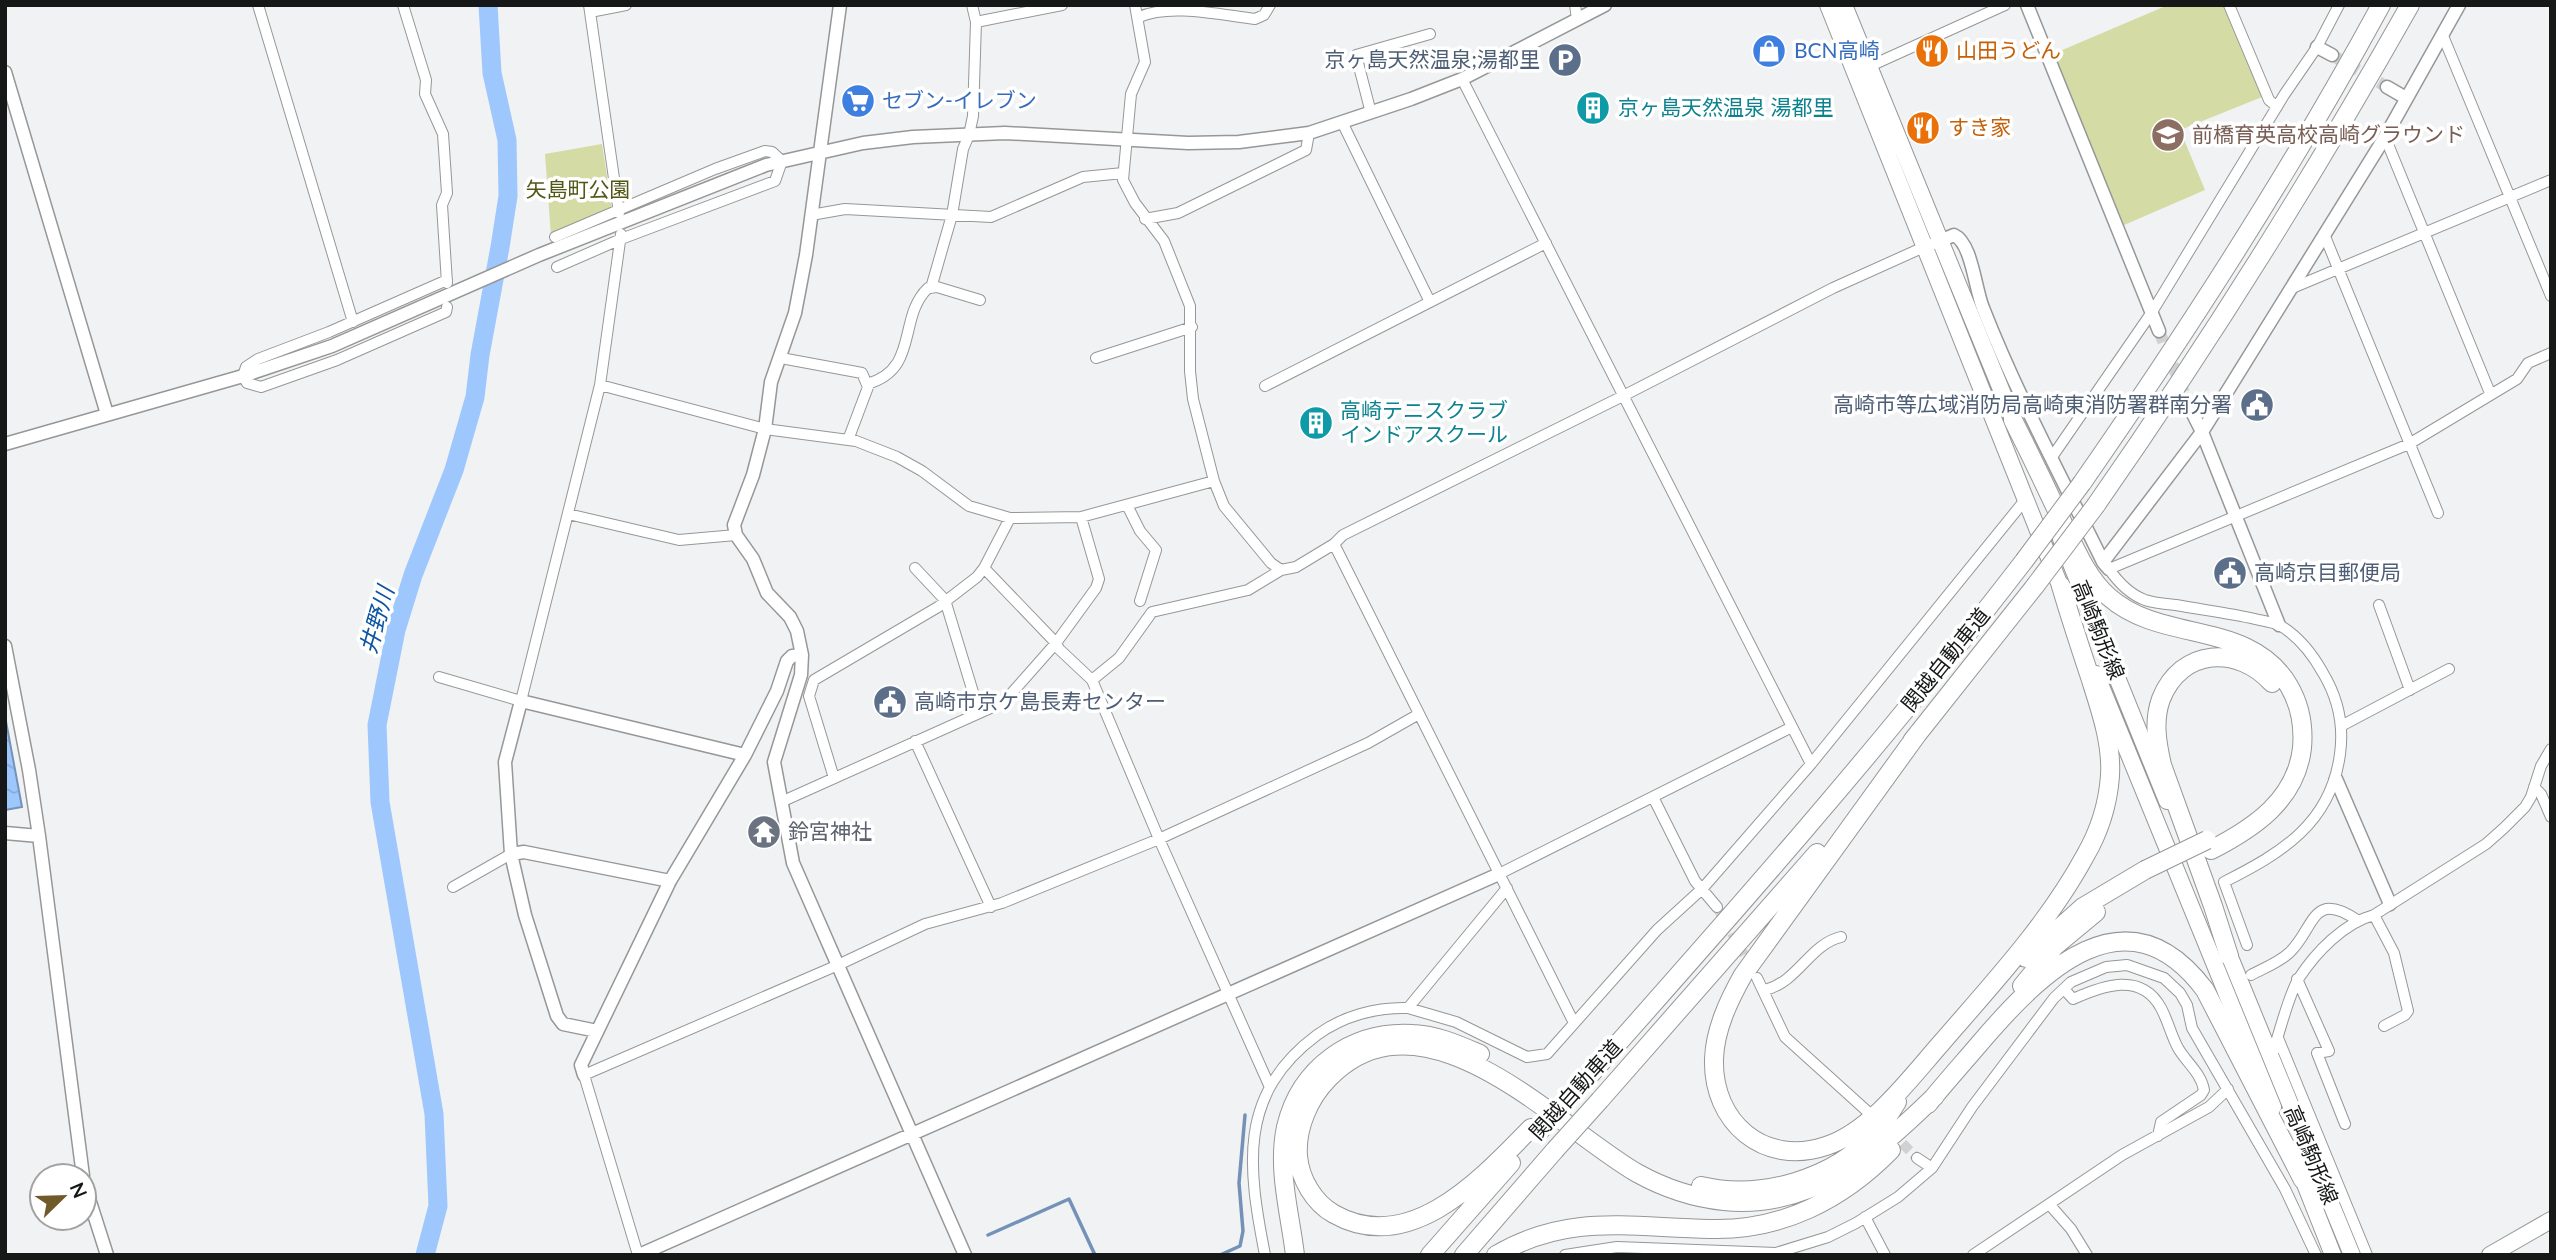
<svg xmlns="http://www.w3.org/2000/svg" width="2556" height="1260" viewBox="0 0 2556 1260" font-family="Lato,'Noto Sans JP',sans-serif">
<defs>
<pattern id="water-ripples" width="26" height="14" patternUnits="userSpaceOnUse" patternTransform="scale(1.75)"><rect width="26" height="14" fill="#9dc7fd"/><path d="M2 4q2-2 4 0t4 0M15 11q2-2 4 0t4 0" fill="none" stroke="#86aad8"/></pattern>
</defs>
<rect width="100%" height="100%" fill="#f0f2f4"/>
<path fill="#d4dba4" d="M2168,5H2225L2262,97L2180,130L2205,190L2124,225L2053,54Z
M602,144L612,209L551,236L545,154Z"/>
<path fill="url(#water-ripples)" stroke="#7492b8" stroke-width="2" d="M5,716L22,807L5,810Z"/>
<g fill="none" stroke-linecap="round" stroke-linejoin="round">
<path stroke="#7492b8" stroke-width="3.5" d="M988,1235L1069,1199L1095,1255
M1220,1255L1240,1246L1243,1231L1239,1183L1245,1115"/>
<path stroke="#9dc7fd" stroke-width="19" d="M425,1255L438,1206L434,1114L380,802L377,725L396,630L413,575L454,470L475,397L480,355L500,247L508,196L507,140L492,73L488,5"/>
<path stroke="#cfd1d3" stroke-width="10" stroke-dasharray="10 5" stroke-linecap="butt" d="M1717,907L1751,967
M1892,1133L1917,1158"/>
<path stroke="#cfd1d3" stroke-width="12" stroke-dasharray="12 6" stroke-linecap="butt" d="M2332,55L2387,87
M2159,331L2190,408"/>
<g stroke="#959798" stroke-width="12">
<path id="minor" d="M258,5L353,322
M403,5L426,80L425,94L443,134L447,193L442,205L447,283
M589,5L619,213
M1135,5L1145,62L1131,94L1123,180L1135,203L1164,241L1190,306V371L1193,399L1214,481L1224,506L1271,563L1281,570
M1575,5L1577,19
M2229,5L2269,100L2277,107
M590,12L626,5
M1139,17C1170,3 1221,15 1255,19L1264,15L1270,5
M976,22L1062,5
M2443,36L2551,296
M1868,67L2005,5
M1462,79L1811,764
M1371,113L1356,55L1430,34
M1342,122L1430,302
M2385,137L2490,393
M811,215L845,209L991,217L1083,177L1123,173
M1145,219L1178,213L1306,150L1309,133
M2324,234L2438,513
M555,237L715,169L765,151L772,152L782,161L775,181L621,239L557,267
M447,280L329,332L258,359L246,367L243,376L247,383L261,387L337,360L446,312L447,307
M931,288L952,215L963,149L969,135L973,116L976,22L972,5
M2290,289L2551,180
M781,358L862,373L868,387L848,440
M1096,358L1192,327
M867,384C920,369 897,318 928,288L937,287L980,300
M600,385L765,429L856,441L897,457L922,471L969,506L1010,518L1081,517L1214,481
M1265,386L1546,243
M2052,457L2152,312L2284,95L2317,47L2339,5
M1127,505L1140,531L1156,550L1140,601
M568,514L679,540L736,535
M915,568L945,600L979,712
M984,568L1056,643L1096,588L1099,579L1081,517
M2379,605L2410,690
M439,677L521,701L600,385L621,234
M1092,680L1119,658L1152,612L1248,590L1281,570L1296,567L1334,544
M2341,726L2449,669
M915,741L991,907
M834,778L809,696L814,680L938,607L977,577L984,568L1010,518
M2534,787L2541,794L2551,817
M1653,797L1695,881L1717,907
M781,802L995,706L1010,695L1056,643L1059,649L1092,680L1159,839L1269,1085
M1499,874L1792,727
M453,887L511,854
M2374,915L2394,953L2408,1011L2405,1015L2384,1026
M2247,945L2224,882C2282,853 2331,823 2340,754C2344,725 2338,698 2323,673C2313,655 2299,637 2281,626C2274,622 2263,621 2255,619C2229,613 2203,610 2176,605C2166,604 2154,603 2145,600C2129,594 2118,582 2109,569L2409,444L2517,379L2528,363L2551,353
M2251,975C2264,968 2278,963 2289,953C2315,929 2311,889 2357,920
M1757,978L1785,1037L1868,1112
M2297,979L2329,1051L2317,1053L2345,1124
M2064,989L2073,999C2102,986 2141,971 2161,1008C2168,1021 2171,1035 2178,1048C2186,1062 2201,1073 2204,1090L2201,1095L2161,1122L2158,1136
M1765,990C1798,982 1810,944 1841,937
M1408,1008L1456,1022L1527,1057L1547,1054L1657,930L1703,888L1811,764L2025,500
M1574,1023L1334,544L1343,535L1623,396L1833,288L1924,247
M2278,1038L2367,1255
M2272,1056C2278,1037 2289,993 2299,978C2316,952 2344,923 2374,915L2486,844L2504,828L2525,807L2531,797L2541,766L2551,749
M1917,1158L1932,1168
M2049,1204L2071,1229L2087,1255
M1865,1217L1885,1255
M638,1255L584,1075L838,965L925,924L1002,903L1159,839L1368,743L1419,714
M1265,1255C1248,1168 1237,1094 1317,1035C1343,1016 1376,1007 1408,1008L1507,888
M1565,1255L1617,1247L1776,1253L1828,1237L1856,1223L1898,1197L1932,1168L1972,1107L2054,998L2071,982L2106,967L2127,965L2164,978L2180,993L2187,1005L2192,1028L2285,1189L2316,1255
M1973,1255L2122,1155L2209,1107L2228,1089"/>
</g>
<g stroke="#959798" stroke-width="15">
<path id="tertiary" d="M840,5L806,255L795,313L771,382L765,429L753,475L734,525L736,535L753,559L767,593L790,617L797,631L802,655L801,675L774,762L793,863L965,1255
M2027,5L2159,331
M2317,47L2332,55
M5,72L107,414
M2387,87L2406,98
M1935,243L1954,235C1972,243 1975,289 1983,308C2017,395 2062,478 2103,562L2109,569
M2190,408L2202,432L2279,625
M5,444L243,376L332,346L539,255L766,165L863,143L913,137L1005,133L1188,143L1239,142L1309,133L1411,99L1462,79L1605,5
M2103,562L2202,432L2385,137L2459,5
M5,646L29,770L39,836L83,1176
M2336,779L2390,904
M5,833L39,836
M511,854L524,852L670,881
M597,1031L563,1024L557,1016L525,915L511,854L505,762L521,701L745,755
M584,1075L581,1065L670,881L745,755L777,691L787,661L792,656L802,655
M84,1183L107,1255
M639,1255L1499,874"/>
</g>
<g stroke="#959798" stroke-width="18">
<path id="primary" d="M1828,5L2065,598
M1844,5L2018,431
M2061,539L2167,801
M2096,674L2273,1107
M2225,945L2352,1255
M2299,1169L2333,1255
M2490,1255L2551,1220"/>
</g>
<g stroke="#959798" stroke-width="20">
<path id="motorway" d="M2013,420C2029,452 2044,483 2059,515C2073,543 2085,576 2109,597C2162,644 2250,619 2289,686C2300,705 2304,726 2302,748C2296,800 2254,828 2211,850
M2082,483C2189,329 2291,171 2381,5
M2096,505C2209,343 2313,177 2410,5
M1919,732L1743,975C1729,1000 1715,1029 1714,1059C1712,1122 1764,1167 1826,1146C1872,1131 1912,1076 1943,1041C1994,982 2048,924 2085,856C2099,832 2108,803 2110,776C2112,742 2100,709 2090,677C2080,647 2070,617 2061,586
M1912,741L2035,586
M2229,956L2213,906L2162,765C2157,743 2153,721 2161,699C2181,648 2238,645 2272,683
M2026,958L2083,907L2145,870
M2022,986L2055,946L2096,912
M1581,1085C1733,914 1885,742 2024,561
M1600,1100L1817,853
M1928,1104C1945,1083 1963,1063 1980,1043C2040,973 2126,885 2205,990L2303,1180
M1531,1128C1482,1178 1410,1257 1334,1214C1314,1203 1300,1179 1298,1156C1296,1128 1309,1098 1329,1078C1424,981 1557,1127 1637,1173C1664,1188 1694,1198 1724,1201C1813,1210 1876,1153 1935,1096
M1701,1186C1761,1200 1834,1179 1875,1133C1884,1124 1890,1113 1897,1102
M1295,1255C1290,1213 1277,1169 1286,1127C1300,1067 1353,1030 1413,1034C1437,1035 1459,1045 1480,1054
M1430,1255L1511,1163
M1464,1255L1555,1150
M1496,1255C1569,1212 1632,1228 1710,1229C1781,1231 1842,1200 1891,1150"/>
</g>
<use href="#minor" stroke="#fff" stroke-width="10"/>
<use href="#tertiary" stroke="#fff" stroke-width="12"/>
<use href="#primary" stroke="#fff" stroke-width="16"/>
<use href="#motorway" stroke="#fff" stroke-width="18"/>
<g stroke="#959798" stroke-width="20" stroke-linecap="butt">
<path id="motorway-bridge" d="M2024,561L2082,483
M2035,586L2096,505
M2145,870L2207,840
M1537,1134L1581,1085
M1555,1150L1600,1100"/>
</g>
<use href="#motorway-bridge" stroke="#fff" stroke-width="18"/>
</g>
<defs>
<g id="shop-disc" transform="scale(1.75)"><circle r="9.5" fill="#3f7fe0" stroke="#fff"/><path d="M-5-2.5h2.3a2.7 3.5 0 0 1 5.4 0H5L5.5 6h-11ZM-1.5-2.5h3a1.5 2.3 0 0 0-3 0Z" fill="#fff"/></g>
<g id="restaurant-disc" transform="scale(1.75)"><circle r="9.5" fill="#e8710a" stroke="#fff"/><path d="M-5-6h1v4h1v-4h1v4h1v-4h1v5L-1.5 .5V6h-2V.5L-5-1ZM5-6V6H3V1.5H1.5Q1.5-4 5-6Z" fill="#fff"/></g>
<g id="parking-disc" transform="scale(1.75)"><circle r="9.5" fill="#5c6f8a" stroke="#fff"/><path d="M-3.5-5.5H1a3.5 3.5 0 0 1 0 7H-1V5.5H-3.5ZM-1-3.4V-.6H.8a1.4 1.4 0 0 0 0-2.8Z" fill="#fff"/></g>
<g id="supermarket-disc" transform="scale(1.75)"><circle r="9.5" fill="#3f7fe0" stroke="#fff"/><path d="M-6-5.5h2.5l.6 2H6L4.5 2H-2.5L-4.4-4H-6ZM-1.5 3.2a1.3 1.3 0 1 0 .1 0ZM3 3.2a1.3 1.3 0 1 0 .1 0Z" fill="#fff"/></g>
<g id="building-disc" transform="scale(1.75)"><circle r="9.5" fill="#0f9aa8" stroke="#fff"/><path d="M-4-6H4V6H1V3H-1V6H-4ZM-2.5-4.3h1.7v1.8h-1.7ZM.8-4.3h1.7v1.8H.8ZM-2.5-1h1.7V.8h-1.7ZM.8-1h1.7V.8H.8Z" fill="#fff"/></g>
<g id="school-disc" transform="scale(1.75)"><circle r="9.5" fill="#8d6e63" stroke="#fff"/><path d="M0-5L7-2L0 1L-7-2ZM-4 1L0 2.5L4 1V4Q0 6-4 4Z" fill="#fff"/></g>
<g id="civic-disc" transform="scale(1.75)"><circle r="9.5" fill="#5c6f8a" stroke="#fff"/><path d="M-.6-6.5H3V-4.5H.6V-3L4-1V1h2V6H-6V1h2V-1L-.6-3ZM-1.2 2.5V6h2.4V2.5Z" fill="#fff"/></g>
<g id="temple-disc" transform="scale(1.75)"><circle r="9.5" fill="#6b7280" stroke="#fff"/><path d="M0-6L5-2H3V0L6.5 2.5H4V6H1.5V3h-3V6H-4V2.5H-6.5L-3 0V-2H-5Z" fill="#fff"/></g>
</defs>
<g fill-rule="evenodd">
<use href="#shop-disc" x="1769" y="51"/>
<use href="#restaurant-disc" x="1932" y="51"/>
<use href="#parking-disc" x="1565" y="60"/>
<use href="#supermarket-disc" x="858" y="101"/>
<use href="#building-disc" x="1593" y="108"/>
<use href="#restaurant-disc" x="1923" y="128"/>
<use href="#school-disc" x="2168" y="135"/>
<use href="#civic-disc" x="2257" y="405"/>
<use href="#building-disc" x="1316" y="423"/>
<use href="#civic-disc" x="2230" y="573"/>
<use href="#civic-disc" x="890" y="702"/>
<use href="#temple-disc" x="764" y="832"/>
</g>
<g text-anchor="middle" stroke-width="7" stroke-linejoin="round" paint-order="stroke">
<g font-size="21" fill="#366cbe" stroke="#fff" text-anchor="start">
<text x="1794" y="58">BCN高崎</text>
<text x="882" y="108">セブン-イレブン</text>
</g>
<g font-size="21" fill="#c56008" stroke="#fff" text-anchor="start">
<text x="1956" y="58">山田うどん</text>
<text x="1948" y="135">すき家</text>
</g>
<g font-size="21" fill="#4e5e75" stroke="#fff" text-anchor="end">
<text x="1540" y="67">京ヶ島天然温泉;湯都里</text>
<text x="2232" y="412">高崎市等広域消防局高崎東消防署群南分署</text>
<text x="2254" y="580" text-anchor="start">高崎京目郵便局</text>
<text x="914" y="709" text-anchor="start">高崎市京ケ島長寿センター</text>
</g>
<g font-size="21" fill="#0d838f" stroke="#fff" text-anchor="start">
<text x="1618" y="115">京ヶ島天然温泉 湯都里</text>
<text x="1340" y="418">高崎テニスクラブ<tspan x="1340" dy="24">インドアスクール</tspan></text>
</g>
<g font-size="21" fill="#785e54" stroke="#fff" text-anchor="start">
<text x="2192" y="142">前橋育英高校高崎グラウンド</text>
</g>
<g font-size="21" fill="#525716" stroke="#fff">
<text x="578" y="197">矢島町公園</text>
</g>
<g font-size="21" fill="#161717" stroke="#fff">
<text transform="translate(2098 630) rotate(68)" y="7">高崎駒形線</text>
<text transform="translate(1946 660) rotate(-51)" y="7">関越自動車道</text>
<text transform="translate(1576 1090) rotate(-48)" y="7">関越自動車道</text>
<text transform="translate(2311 1155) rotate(67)" y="7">高崎駒形線</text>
</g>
<g font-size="21" fill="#5b616d" stroke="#fff" text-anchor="start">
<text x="788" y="839">鈴宮神社</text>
</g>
<g font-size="23" font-style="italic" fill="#0c54a2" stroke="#fff">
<text transform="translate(377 620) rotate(-74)" y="8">井野川</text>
</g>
</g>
<rect width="2556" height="1260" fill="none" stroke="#161717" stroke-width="14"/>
<g transform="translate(63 1197) rotate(67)"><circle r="33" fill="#ffffff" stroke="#a2a2a2" stroke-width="2"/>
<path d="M0-5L12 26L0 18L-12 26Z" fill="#715a2a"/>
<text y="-10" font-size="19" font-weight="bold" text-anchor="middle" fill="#161717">N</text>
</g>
</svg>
